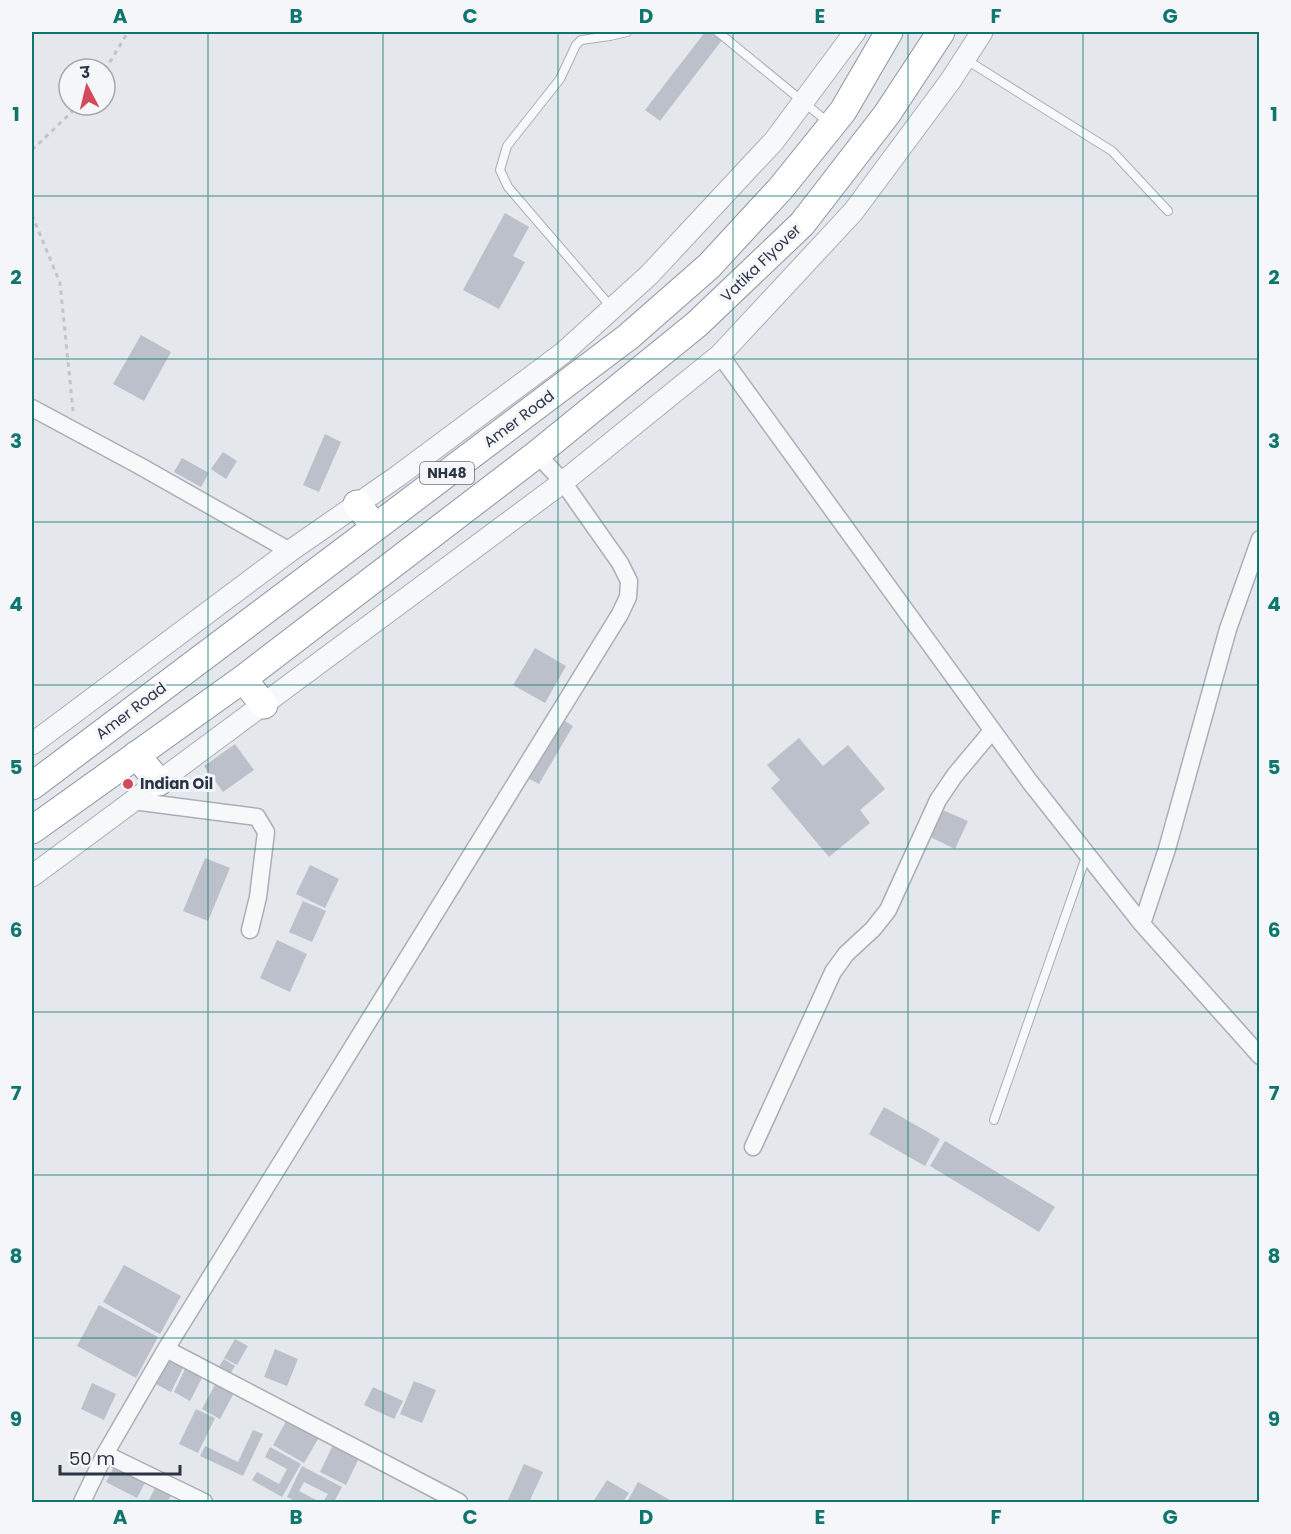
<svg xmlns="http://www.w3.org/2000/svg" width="1291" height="1534" viewBox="0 0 1291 1534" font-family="Poppins,'Noto Sans Devanagari',sans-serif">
<rect width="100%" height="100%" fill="#e4e7ec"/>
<path fill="#bbc0ca" d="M705,32H710L722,40L660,121L645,110Z
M505,213L529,227L513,256L525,262L499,309L463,290Z
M141,335L171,352L144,401L113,384Z
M325,434L341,442L319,492L303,485Z
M223,452L237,461L226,479L211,469Z
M182,458L209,473L201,487L174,472Z
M535,648L566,666L545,703L513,685Z
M559,717L573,726L539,784L524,776Z
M799,738L823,766L848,745L885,789L860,810L870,823L829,857L771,788L780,780L767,765Z
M235,744L254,770L223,792L204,766Z
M936,807L968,821L955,849L924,834Z
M205,858L230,868L208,921L183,911Z
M310,865L339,879L325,908L296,894Z
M303,901L326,911L312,942L289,932Z
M277,940L307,954L290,992L260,978Z
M884,1107L940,1139L925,1166L869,1134Z
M945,1141L1055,1207L1039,1232L930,1166Z
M124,1265L181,1296L160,1334L103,1302Z
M99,1305L158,1337L136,1378L77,1346Z
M235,1339L248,1346L237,1365L224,1358Z
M275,1349L298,1359L287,1386L264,1377Z
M167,1357L184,1366L171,1392L154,1383Z
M224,1359L235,1366L230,1374L218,1368Z
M186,1367L203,1376L190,1401L174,1392Z
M217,1381L235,1391L220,1419L202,1409Z
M414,1381L436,1390L422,1423L400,1414Z
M92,1383L116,1394L104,1420L81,1409Z
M373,1387L403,1401L394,1419L364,1405Z
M196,1409L215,1418L198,1453L179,1444Z
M289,1416L321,1434L304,1463L273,1445Z
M253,1430L263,1434L243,1476L200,1456L205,1446L238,1462Z
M334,1443L360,1456L346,1485L320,1472Z
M270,1447L301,1464L282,1497L252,1480L257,1472L279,1484L287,1469L265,1457Z
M116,1463L147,1479L137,1498L106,1482Z
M524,1464L543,1472L529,1502H507Z
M302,1466L342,1487L334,1502H323L328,1494L304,1482L299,1491L320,1502H297L287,1497Z
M607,1480L629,1493L623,1502H593Z
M638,1482L670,1500L669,1502H627Z
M155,1488L171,1496L167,1502H148Z"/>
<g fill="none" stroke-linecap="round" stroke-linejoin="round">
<g stroke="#a9aeb7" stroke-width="10">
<path id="service" d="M718,32L829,123
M965,59L1112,151L1168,211
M612,308L508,187L500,170L507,146L560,79L576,45L581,40L610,36L627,32
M994,1120L1087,854"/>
</g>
<g stroke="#a9aeb7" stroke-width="19">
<path id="minor" d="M720,355L1030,782L1142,924L1260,1056
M32,408L140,466L290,551
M133,801L257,817L266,832L258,897L250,930
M1142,924L1167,849L1228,629L1260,539
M753,1147L833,972L846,954L873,929L888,910L938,800L955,775L991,732
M166,1349L459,1502
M105,1454L204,1502
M82,1502L105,1454L166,1349L620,614L628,597L629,581L620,563L563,482L537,454"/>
</g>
<g stroke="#a9aeb7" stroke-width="23">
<path id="tertiary" d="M32,744L290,551L398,476L563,353L649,275L774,141L855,32
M32,876L563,482L720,355L853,212L951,80L982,32"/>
</g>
<g stroke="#8b94a3" stroke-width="29">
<path id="trunk" d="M357,504L375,527
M243,679L264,705
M136,755L159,782
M32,786L628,337L709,266L781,188L843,111L889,32
M32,830L243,679L537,454L697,324L802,224L887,114L941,32"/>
</g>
<path stroke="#c2c5cb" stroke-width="3" stroke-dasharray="4.5 4.5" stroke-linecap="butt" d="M105,70L128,32
M32,150L79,105
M32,215L60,283L73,411"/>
<use href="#service" stroke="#f7f8fa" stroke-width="8"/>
<use href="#minor" stroke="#f7f8fa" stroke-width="16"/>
<use href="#tertiary" stroke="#f7f8fa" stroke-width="21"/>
<use href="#trunk" stroke="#fff" stroke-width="27"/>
</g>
<path fill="none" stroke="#0f766e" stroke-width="1.5" stroke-opacity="0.55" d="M208,32V1502M383,32V1502M558,32V1502M733,32V1502M908,32V1502M1083,32V1502M32,196H1260M32,359H1260M32,522H1260M32,685H1260M32,849H1260M32,1012H1260M32,1175H1260M32,1338H1260"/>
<circle fill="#d1495b" stroke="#f4f6f9" stroke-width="2" cx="128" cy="784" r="6"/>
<g text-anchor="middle" stroke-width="6" stroke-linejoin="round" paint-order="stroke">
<rect fill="#f4f6f9" stroke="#676e7b" stroke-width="1.5" x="420" y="462" width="54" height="22" rx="4.5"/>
<g font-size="14" font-weight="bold" fill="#2b3445">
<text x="447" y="478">NH48</text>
</g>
<g font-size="15" fill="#2b3445" stroke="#f4f6f9">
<text transform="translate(761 263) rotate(-44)" y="5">Vatika Flyover</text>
<text transform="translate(519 419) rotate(-37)" y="5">Amer Road</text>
<text transform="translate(131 711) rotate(-37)" y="5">Amer Road</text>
</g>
<g font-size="15" font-weight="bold" fill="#2b3445" stroke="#f4f6f9" text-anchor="start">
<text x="140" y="789">Indian Oil</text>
</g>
</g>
<rect width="1291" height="1534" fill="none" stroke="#f4f6f9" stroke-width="66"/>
<g transform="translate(87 87) rotate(353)"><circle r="28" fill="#f4f6f9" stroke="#a4a8b1" stroke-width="1.5"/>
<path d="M0-4.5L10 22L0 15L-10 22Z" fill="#d1495b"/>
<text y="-9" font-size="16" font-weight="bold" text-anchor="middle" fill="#2b3445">उ</text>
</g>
<path d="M60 1465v9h120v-9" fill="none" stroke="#2b3445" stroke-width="3"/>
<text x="69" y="1465" font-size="18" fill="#2b3445" stroke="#f4f6f9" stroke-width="4.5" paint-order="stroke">50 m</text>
<rect x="33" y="33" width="1225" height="1468" fill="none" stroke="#0f766e" stroke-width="2"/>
<g font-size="20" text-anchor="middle" font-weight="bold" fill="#0f766e">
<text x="120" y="23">A</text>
<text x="296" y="23">B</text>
<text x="470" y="23">C</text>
<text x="646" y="23">D</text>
<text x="820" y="23">E</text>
<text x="996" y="23">F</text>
<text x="1170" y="23">G</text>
<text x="16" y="121">1</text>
<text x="1274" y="121">1</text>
<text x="16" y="284">2</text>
<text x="1274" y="284">2</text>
<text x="16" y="448">3</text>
<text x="1274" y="448">3</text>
<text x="16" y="611">4</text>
<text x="1274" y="611">4</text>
<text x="16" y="774">5</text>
<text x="1274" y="774">5</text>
<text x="16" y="937">6</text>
<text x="1274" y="937">6</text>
<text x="16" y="1100">7</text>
<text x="1274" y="1100">7</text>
<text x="16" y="1263">8</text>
<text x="1274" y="1263">8</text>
<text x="16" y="1426">9</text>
<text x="1274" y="1426">9</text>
<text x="120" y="1524">A</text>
<text x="296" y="1524">B</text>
<text x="470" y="1524">C</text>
<text x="646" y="1524">D</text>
<text x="820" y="1524">E</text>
<text x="996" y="1524">F</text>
<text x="1170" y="1524">G</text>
</g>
</svg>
